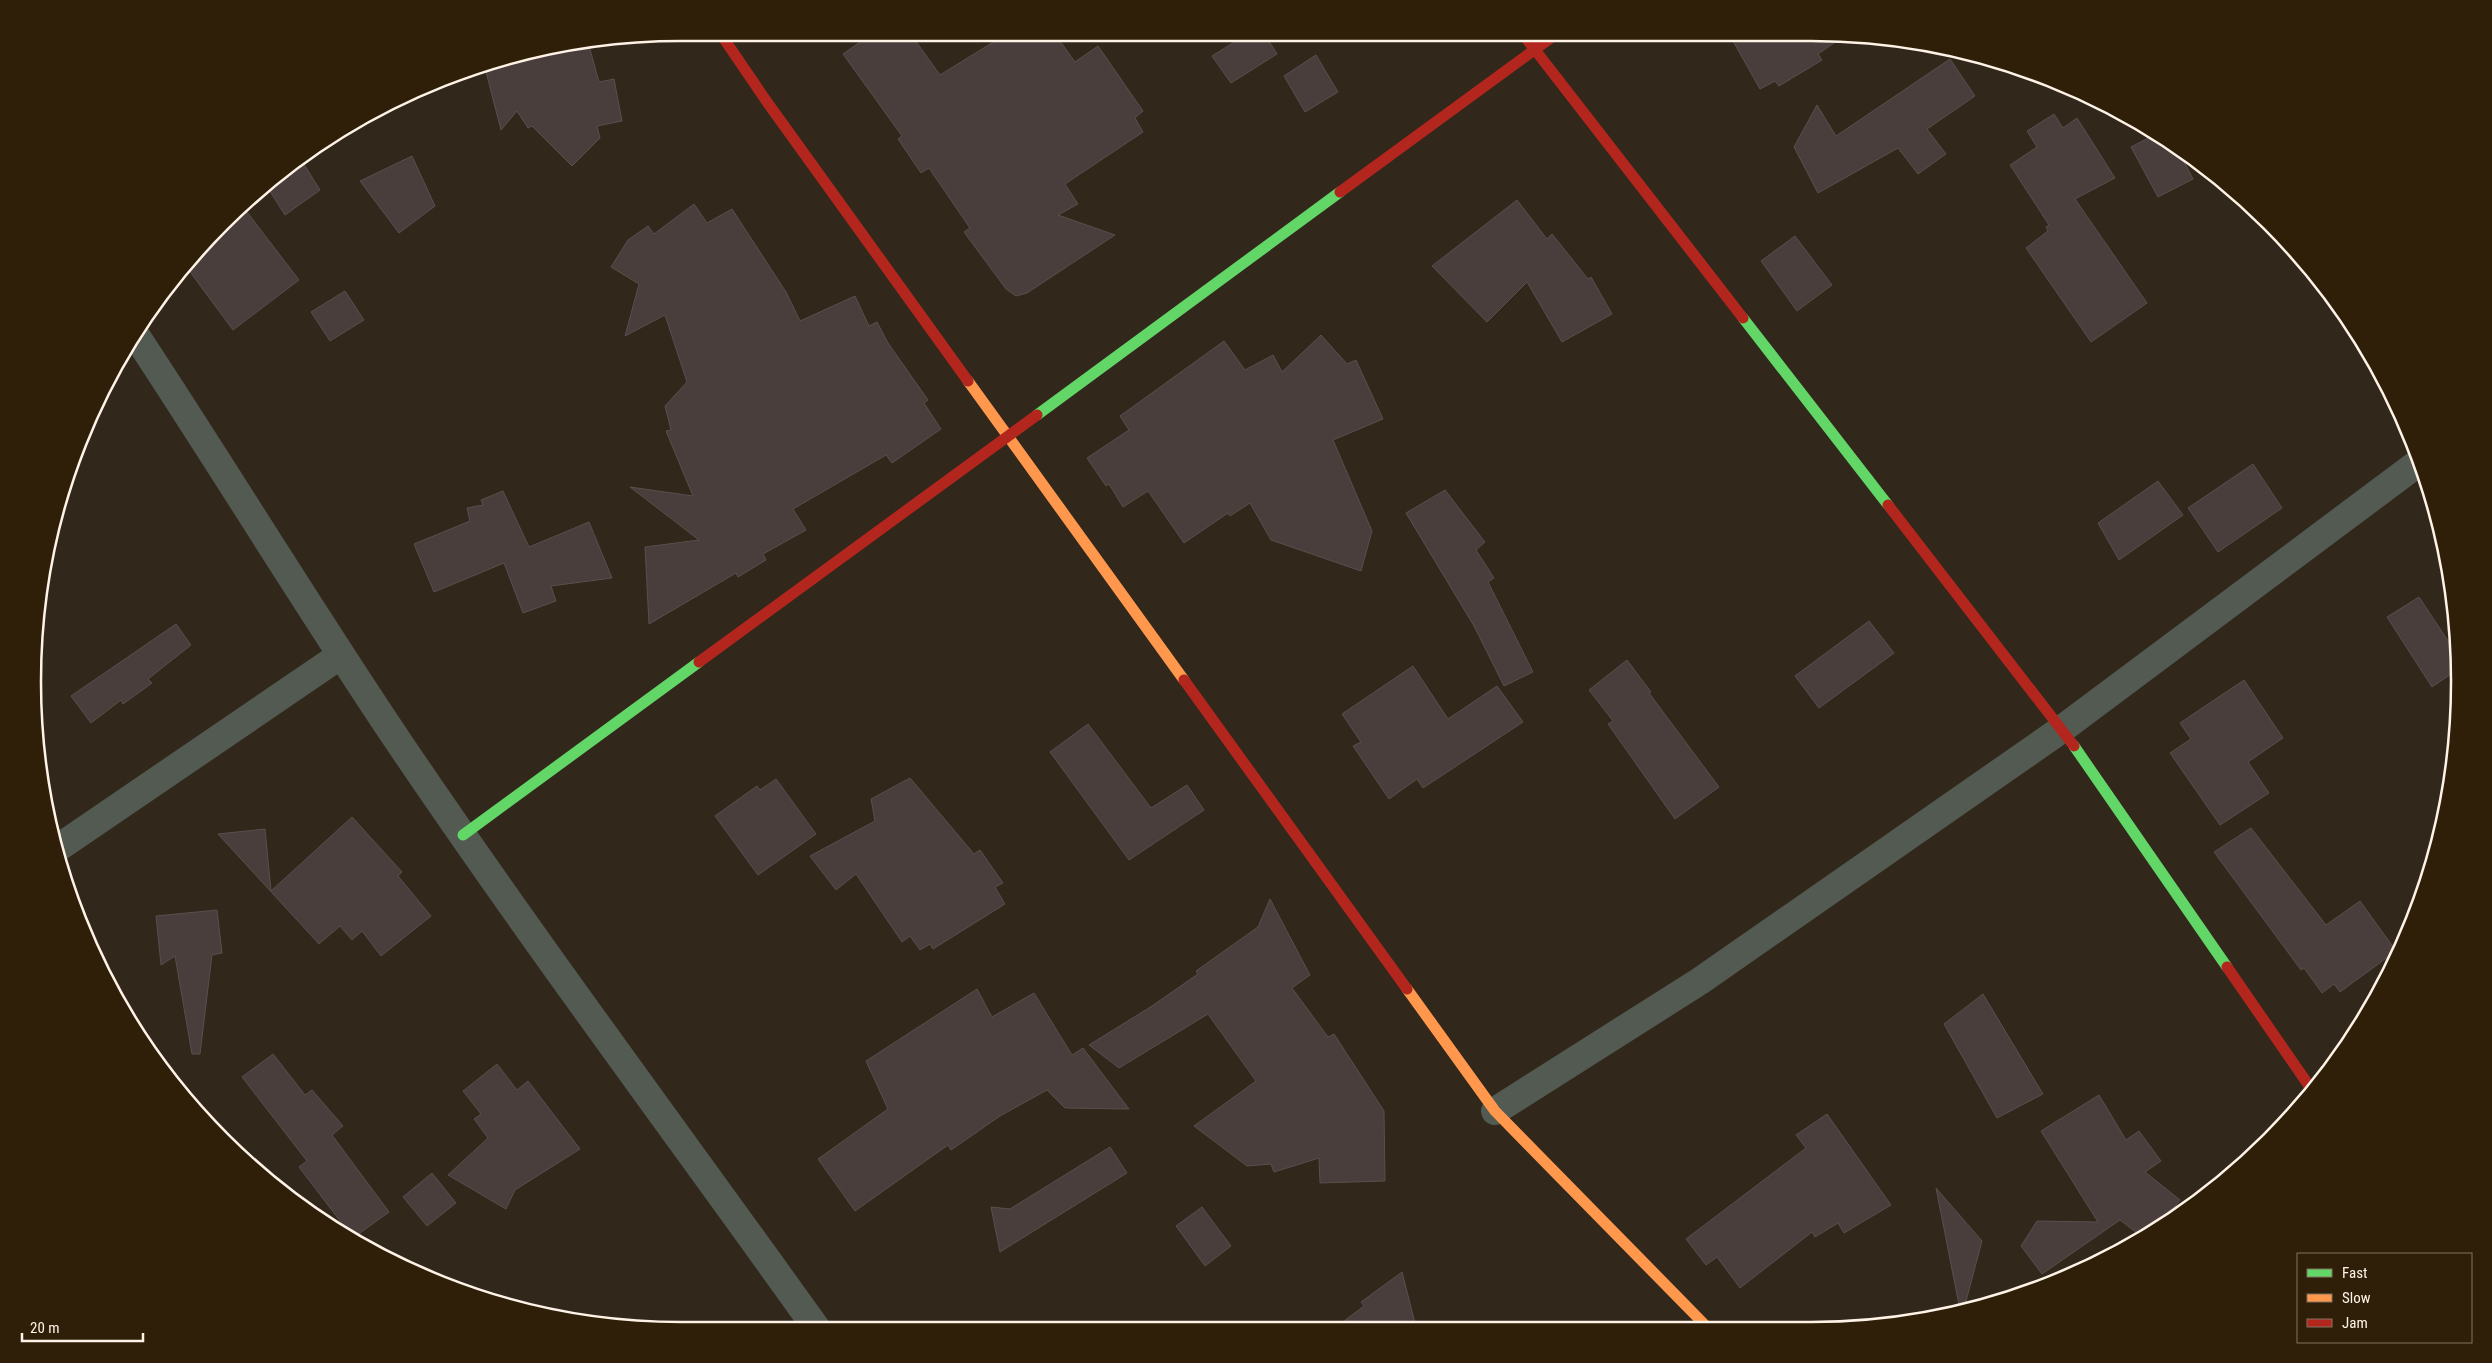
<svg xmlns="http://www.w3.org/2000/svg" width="2492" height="1363" viewBox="0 0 2492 1363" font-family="'Roboto Condensed',sans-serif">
<rect width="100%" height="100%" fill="#31271b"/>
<path fill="#493e3c" stroke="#594f4d" d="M873,33H910L940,75L1008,33H1054L1075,62L1098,46L1143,111L1135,118L1143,132L1065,184L1078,204L1058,215L1115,235L1027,293L1016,296L1006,289L964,232L970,228L929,168L921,173L898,139L902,136L843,54Z
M1249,33H1264L1277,54L1231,83L1212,56Z
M1729,34H1847L1818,54L1822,60L1779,86L1775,81L1760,89Z
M588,42L599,82L614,79L622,121L597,126L600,138L572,166L532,126L528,128L517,111L501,130L484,64L555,45Z
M1316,55L1338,92L1305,112L1284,76Z
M1950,59L1975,96L1927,129L1946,154L1918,174L1898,148L1818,193L1794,147L1817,105L1836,136Z
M2054,114L2063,128L2077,118L2115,178L2075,199L2147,303L2091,342L2026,248L2048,231L2046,227L2049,225L2010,165L2037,147L2027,131Z
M2156,134L2178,150L2193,179L2158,197L2131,147Z
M412,156L435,206L399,233L360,181Z
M300,158L320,190L285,215L266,185Z
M1517,200L1547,239L1552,234L1588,279L1591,277L1612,314L1562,342L1527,282L1487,322L1432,266Z
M694,204L707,223L732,209L786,292L800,321L855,296L869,326L877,322L888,343L928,400L924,403L941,429L892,463L886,455L793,509L806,530L763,554L766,560L738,577L736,573L649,624L645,547L699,540L630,487L693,496L666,431L671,430L665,406L687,382L665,315L625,336L639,284L611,267L628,240L648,226L654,234Z
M247,212L299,280L233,330L185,265L201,247Z
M1795,236L1832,285L1797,311L1761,261Z
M345,291L364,320L330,341L311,312Z
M1321,335L1347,364L1356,360L1383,419L1333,440L1372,531L1361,571L1271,540L1250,503L1230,516L1228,513L1184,543L1148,491L1123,507L1109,484L1106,486L1087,458L1129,430L1120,416L1224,341L1245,370L1273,355L1282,372Z
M2253,464L2282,508L2218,552L2188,508Z
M2158,481L2183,515L2119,560L2098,523Z
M1445,490L1485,542L1476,550L1494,578L1488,582L1533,672L1504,686L1474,626L1406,513Z
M503,491L529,547L589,522L612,578L551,586L556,601L523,613L504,563L434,592L414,544L470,521L467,508L483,505L481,500Z
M2419,597L2458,656L2457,670L2432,687L2387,617Z
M1869,621L1894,653L1819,708L1795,676Z
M176,624L191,645L148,679L152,683L123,704L121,700L91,723L71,696Z
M1627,660L1651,692L1649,693L1719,787L1675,819L1608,724L1613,721L1589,690Z
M1413,666L1448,719L1497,686L1523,722L1423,788L1417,779L1389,799L1353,746L1361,742L1342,714Z
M2244,680L2283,738L2248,762L2269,793L2220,825L2170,753L2191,739L2180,723Z
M1088,724L1151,808L1187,785L1204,810L1129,860L1050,752Z
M910,778L974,854L980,850L1003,883L995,887L1005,904L933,949L930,944L920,950L910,936L902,942L856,874L836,890L810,856L875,821L871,799Z
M776,779L816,834L758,875L715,816L757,786L760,790Z
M352,817L402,872L398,876L431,916L381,956L362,931L352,940L340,926L319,944L218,834L265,829L271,891Z
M2251,828L2326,925L2360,901L2396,951L2340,992L2334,984L2322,993L2304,968L2301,970L2214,852Z
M1270,899L1310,975L1292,988L1328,1037L1334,1034L1384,1111L1385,1181L1320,1183L1319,1158L1274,1172L1271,1164L1247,1166L1194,1126L1256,1081L1208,1014L1119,1068L1089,1045L1152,1006L1198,974L1196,971L1258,927Z
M217,910L222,953L212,955L200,1054H192L175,956L161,965L156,916Z
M977,989L992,1017L1034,993L1072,1055L1083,1048L1129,1109L1065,1108L1047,1090L1000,1116L951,1150L948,1145L855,1211L818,1159L888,1109L866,1061Z
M1983,994L2043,1094L1997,1118L1944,1024Z
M273,1054L305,1095L312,1090L343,1126L332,1135L389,1212L353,1238L299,1167L307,1161L242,1077Z
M497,1064L517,1090L528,1081L580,1149L515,1190L506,1209L448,1175L488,1138L474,1119L481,1114L463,1091Z
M2099,1095L2126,1140L2139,1131L2161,1161L2145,1172L2180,1200L2159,1227L2141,1236L2120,1220L2042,1274L2021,1246L2037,1221L2098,1222L2041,1131Z
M1827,1114L1891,1205L1844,1233L1838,1223L1815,1237L1812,1232L1740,1288L1717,1257L1706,1265L1686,1239L1806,1148L1796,1135Z
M1110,1147L1127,1173L1000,1252L991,1207L1010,1209Z
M432,1173L456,1203L427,1226L403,1197Z
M1936,1188L1982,1241L1964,1309L1960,1310Z
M1202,1207L1231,1246L1205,1266L1176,1226Z
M1402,1272L1416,1327H1336L1364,1306L1361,1302Z"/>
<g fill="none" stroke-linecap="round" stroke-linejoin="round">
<path stroke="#525a51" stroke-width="28" d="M135,334C224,469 308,607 398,741C533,941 677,1133 817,1329
M55,850L341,655
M1495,1111L1700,981L2062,729L2418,463"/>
<path stroke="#63d668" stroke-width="11" d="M1743,318L1888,505
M1037,415L1340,192
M2074,746L2227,967
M463,835L699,662"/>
<path stroke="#ff974d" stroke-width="11" d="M968,381L1184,680
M1407,989L1495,1111L1706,1326"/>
<path stroke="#b3261e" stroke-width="11" d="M720,33L767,102L968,381
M1522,33L1743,318
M1340,192L1556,34
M1888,505L2074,746
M699,662L1037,415
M1184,680L1407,989
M2227,967L2312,1090"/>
</g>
<path d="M0 0H2492V1363H0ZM681 41H1811A640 640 0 0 1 2451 681V682A640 640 0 0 1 1811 1322H681A640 640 0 0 1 41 682V681A640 640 0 0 1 681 41Z" fill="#2f1f09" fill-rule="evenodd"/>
<path fill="none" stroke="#fef3e6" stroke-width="2.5" d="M681 41H1811A640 640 0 0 1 2451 681V682A640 640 0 0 1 1811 1322H681A640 640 0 0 1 41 682V681A640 640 0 0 1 681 41Z"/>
<rect x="2297" y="1253" width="175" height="90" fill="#2f1f09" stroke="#827461"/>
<rect x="2307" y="1269" width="25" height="8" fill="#63d668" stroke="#827461"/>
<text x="2342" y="1278" font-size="15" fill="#fef3e6">Fast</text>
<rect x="2307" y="1294" width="25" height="8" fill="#ff974d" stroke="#827461"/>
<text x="2342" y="1303" font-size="15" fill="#fef3e6">Slow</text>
<rect x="2307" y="1319" width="25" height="8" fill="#b3261e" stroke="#827461"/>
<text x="2342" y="1328" font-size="15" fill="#fef3e6">Jam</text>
<path d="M22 1333v8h121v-8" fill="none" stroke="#fef3e6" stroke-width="2.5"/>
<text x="30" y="1333" font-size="15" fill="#fef3e6" stroke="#2f1f09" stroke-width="4" paint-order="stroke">20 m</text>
</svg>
